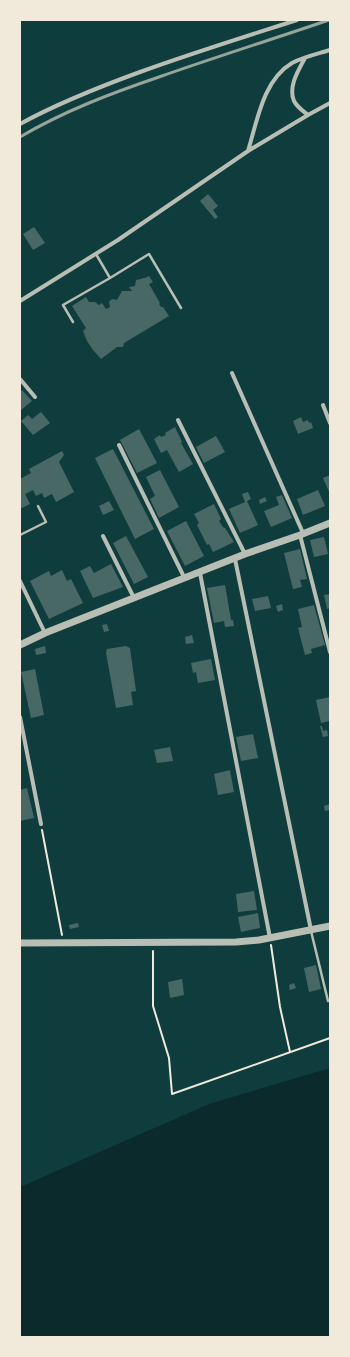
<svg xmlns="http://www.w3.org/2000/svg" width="350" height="1357" viewBox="0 0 350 1357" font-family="'DejaVu Sans',sans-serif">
<rect width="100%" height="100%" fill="#0f3d3e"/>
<path fill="#0a2a2b" d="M330,1068V1337H20V1187L209,1104Z"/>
<path fill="#486865" d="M208,194L218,206L213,210L218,217L215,219L200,201Z
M34,227L45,243L33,250L23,234Z
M149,276L153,282L149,284L160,303L159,304L161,307H163L169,316L124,343L123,347H117L101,359L93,350L87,341L83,331L86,328L72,306L86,297L89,302H95L99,305L102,303L106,309L110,307L109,302L112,299L117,300L122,291H132L129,287L135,286L136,280L141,279L143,278H145Z
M22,390L32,401L21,410L20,408V392Z
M41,412L50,423L33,435L21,421L28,415L32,419Z
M301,417L303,422L308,420L309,423L311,422L313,428L298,434L293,421Z
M175,427L182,442L181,443L193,464L179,472L167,450L161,453L154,439L160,435L161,437L166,435L165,433Z
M139,429L157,463L137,473L120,440Z
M216,436L225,452L204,463L196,447Z
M113,449L154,529L135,539L95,458Z
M62,451L64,455L59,462L74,492L56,502L52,494L44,498L42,493L36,496L33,490L25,494L30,504L20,509V479L31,473L29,469Z
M160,470L179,507L159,518L150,499L155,496L146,477Z
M330,475V494L323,478Z
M318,490L325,506L303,515L297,499Z
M248,492L251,499L247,501L258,525L240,533L229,509L245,502L242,494Z
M282,495L292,518L271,527L264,511L279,505L276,497Z
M265,497L267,501L260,504L259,500Z
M109,501L114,510L103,515L99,506Z
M214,504L221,519L219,521L223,527L225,528L234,542L213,552L209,544L207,545L197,525L199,523L194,514Z
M186,521L204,556L185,566L167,531Z
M126,536L148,577L134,584L113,543Z
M324,537L328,554L314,557L310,540Z
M300,549L307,579L300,580L302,587L293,589L284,553Z
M111,564L123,587L93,598L80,571L90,566L94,573Z
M62,570L67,581L71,579L83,603L49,619L30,581L49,571L51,576Z
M225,585L231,620H233L234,626L225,627L224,621L214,623L207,588Z
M330,594V608L327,609L324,595Z
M268,596L271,608L255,611L252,599Z
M282,604L283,610L278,612L276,606Z
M314,605L325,645L311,649L312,653L305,655L298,628L302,627L298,609Z
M107,624L109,631L104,632L102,625Z
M192,635L194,643L186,644L185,637Z
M45,646L46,653L36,655L35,649Z
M126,646L130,648L136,691L131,692L133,705L116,708L106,653L107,649Z
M211,659L215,680L198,683L196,672L193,673L191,663Z
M35,669L44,715L31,718L21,672Z
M330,697V721L321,723L316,700Z
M320,726H322L323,731L327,730L328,736L323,737Z
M253,734L258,758L241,761L236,737Z
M170,747L173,761L157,763L154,750Z
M230,770L234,792L218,795L214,774Z
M27,788L34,818L20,821V790Z
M330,804V810L325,811L324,806Z
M254,891L257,910L238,912L236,894Z
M258,913L260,928L241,932L238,917Z
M78,923L79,927L70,929L69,925Z
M316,965L321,989L309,992L304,968Z
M182,979L184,995L170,998L168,982Z
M294,983L296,988L290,990L289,985Z"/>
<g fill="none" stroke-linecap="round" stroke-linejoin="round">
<path stroke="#f1e9da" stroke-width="2" d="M42,830L62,935
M271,945L280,1007L290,1052
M153,951V1006L169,1058L172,1094L330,1038"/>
<path stroke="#b8beb3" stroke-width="2.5" d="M110,278L149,254L181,308
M73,322L63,305L110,278L96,254
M20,535L46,522L38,506
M311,931L328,1001"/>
<path stroke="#b8beb3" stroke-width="4" d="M305,58C298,71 288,87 294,101C297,107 303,111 308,115
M20,124C58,103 99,87 140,72C192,53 244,37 297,20
M248,151C257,122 263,80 292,63C303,57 317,54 330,50
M20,301L118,240L248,151L308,115L330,103
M232,373L303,533
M20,379L35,397
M323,405L330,423
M178,420L245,554
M119,445L185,579
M300,535L330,652
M103,536L134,598
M235,559L311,930
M200,573L270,938
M20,581L45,633
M20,717L41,824"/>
<path stroke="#b8beb3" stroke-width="7" d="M20,645L45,633L245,554L300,535L330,523
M20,943L236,942L259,940L330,926"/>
<path stroke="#97a49c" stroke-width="3" d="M20,137C64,111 112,93 159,77C216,57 273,39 329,20"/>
</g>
<rect width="350" height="1357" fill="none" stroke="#f1e9da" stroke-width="42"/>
</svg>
